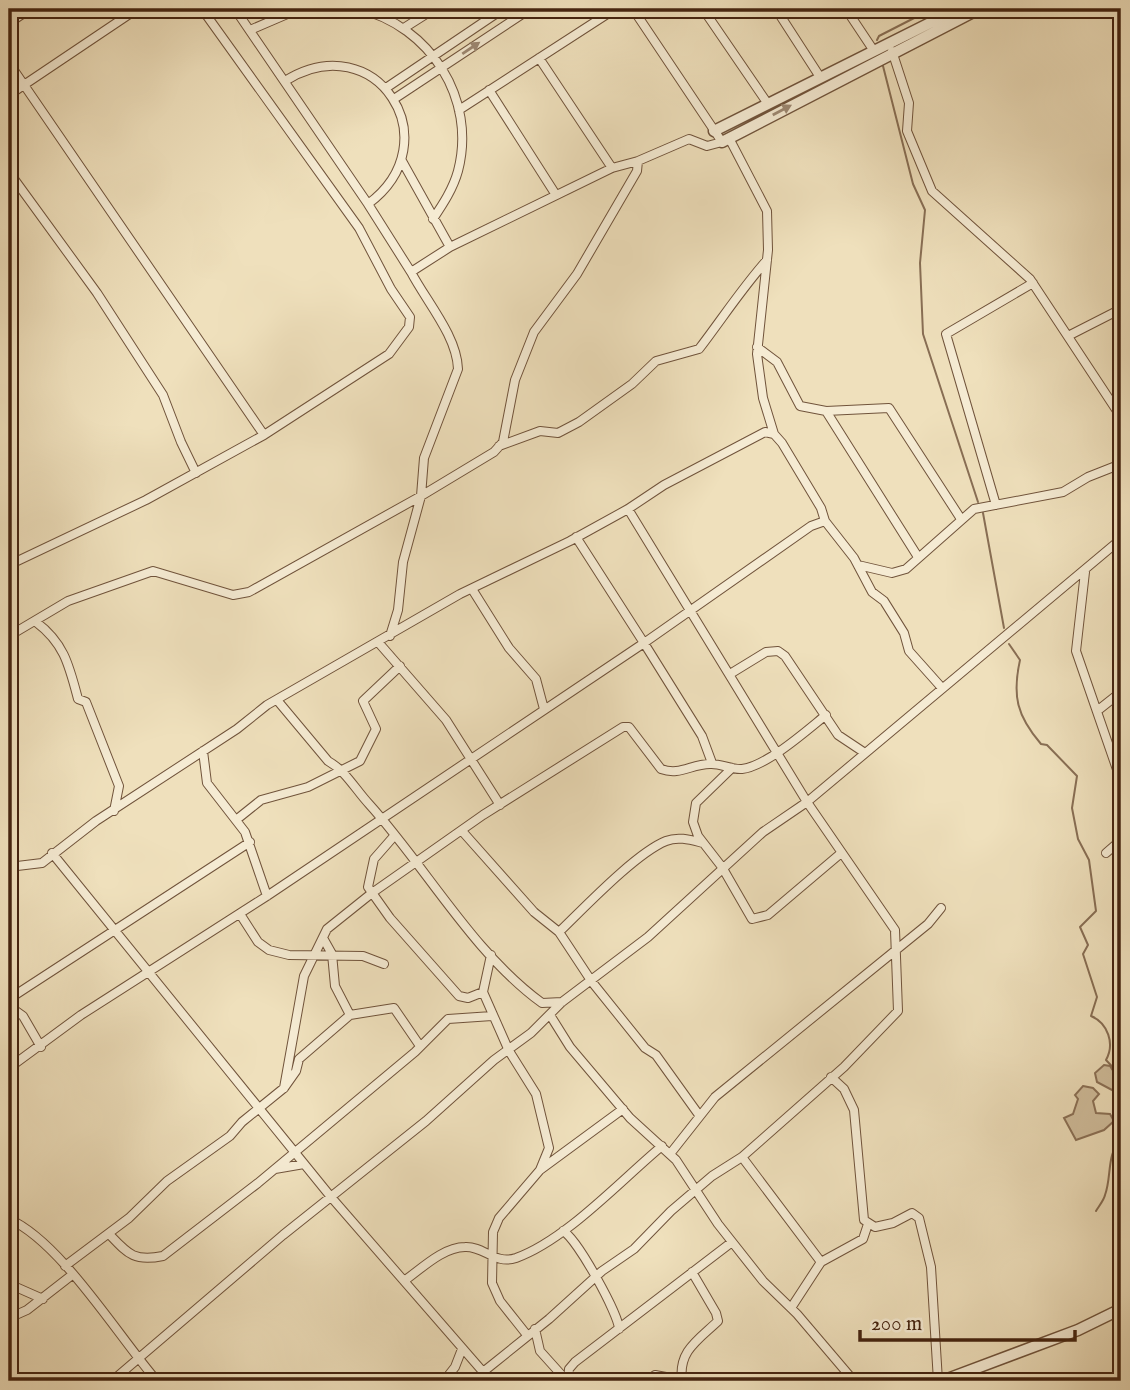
<svg xmlns="http://www.w3.org/2000/svg" width="1130" height="1390" viewBox="0 0 1130 1390" font-family="'IM FELL English',serif">
<rect width="100%" height="100%" fill="#efe0bc"/>
<filter id="stains"><feTurbulence type="fractalNoise" baseFrequency=".00286" numOctaves="4"/><feColorMatrix values="0 0 0 0 .2 0 0 0 0 .09 0 0 0 0 .02 0 0 0 .5 -.17"/></filter>
<radialGradient id="worn" r=".72"><stop offset=".6" stop-color="#630" stop-opacity="0"/><stop offset="1" stop-color="#630" stop-opacity=".3"/></radialGradient>
<path fill="#d2c09f" stroke="#8c7258" stroke-width="2" d="M1104,1065L1110,1066L1121,1083L1112,1090L1097,1082L1095,1073Z
M1083,1086L1093,1088L1099,1094L1093,1101L1096,1113L1110,1114L1114,1121L1104,1130L1076,1140L1064,1118L1073,1114L1078,1099L1075,1095Z"/>
<g fill="none" stroke-linecap="round" stroke-linejoin="round">
<path stroke="#886e54" stroke-width="2" d="M877,40L879,36L922,14
M883,66L913,184L925,210L920,263L923,334L978,502
M983,513L1004,628
M1009,644L1020,660C1012,696 1017,716 1041,744L1047,745L1077,776L1072,808L1078,839L1089,860L1096,911L1080,927L1088,945L1083,954L1097,997L1091,1016C1108,1023 1115,1044 1106,1060L1121,1076
M1096,1211C1099,1206 1104,1200 1105,1195C1112,1176 1106,1155 1121,1139"/>
<g stroke="#70533b" stroke-width="10">
<path id="minor" d="M235,9L368,204L411,272L450,247L612,168L638,161
M359,9C430,26 477,99 458,171C453,189 443,204 433,219
M703,9L768,104
M776,9L820,77
M846,9L874,51
M926,9L934,21
M1110,9L1121,21
M9,11L12,9
M9,23L30,9
M404,28L434,9
M250,30L299,9
M892,51L909,103L907,131L932,191L1030,279L1121,417
M539,58L612,168
M9,63L264,435
M285,81C376,24 452,142 368,204
M386,88L503,9
M489,90L556,195
M9,95L137,9
M394,99L530,9
M459,110L615,9
M729,138L767,211L768,250L757,354L763,398L774,434
M402,161L450,247
M9,172L97,293L163,395L181,442L196,473
M1068,336L1121,309
M757,347L777,362L800,406L826,411L918,557
M826,411L889,408L961,519
M499,446L540,431L558,433L579,422L632,384L656,361L699,349C722,319 742,288 767,260
M996,505L946,334L1033,283
M9,565L146,500L264,435L389,354L409,327L410,317L391,289L359,228L202,9
M858,565L892,573L906,569L974,509L1063,492L1088,477L1121,464
M1085,572L1076,651L1121,781
M472,589L509,648L536,679L544,709
M36,622C64,643 69,665 78,699L86,702L119,786L114,811
M9,636L68,601L153,571L233,595L249,592L421,496L494,452L503,442L515,380L534,332L577,274L637,171L638,161L689,139L707,146L722,142L633,9
M390,636L398,610L403,562L421,496L424,458L458,369C457,336 426,301 411,272
M378,642L446,720L500,805
M730,674L766,652L778,651L785,656L838,735L865,753
M277,700L328,761C346,771 355,789 369,804C426,867 473,953 542,1003L562,1002
M1097,711L1121,692
M203,751L207,783L245,832L267,896
M712,763L702,736L644,643L811,526L825,521
M732,768L696,803L693,822L698,836L722,867L752,919L768,915L840,854
M236,820L261,800L308,787L360,761L376,729L363,701L400,666
M462,831L534,912L559,932L592,982L645,1048L656,1055L699,1115
M395,835L374,859L368,887L390,918L459,996L468,998L483,992
M52,853L331,1197L491,1381
M1106,853L1121,840
M9,867L42,863L96,821L237,729L267,705L460,594L570,541L628,509L664,485L765,432L774,434L782,443L821,508L825,521L854,558L872,592L884,601L904,633L909,651L942,688
M240,914L258,942L269,950L289,955L363,956L384,964
M559,932C584,908 636,853 666,841C678,836 691,840 703,843
M491,955L483,992L509,1051L536,1094L549,1148L540,1170L499,1218L493,1232L492,1283L500,1301L527,1335
M9,999L250,842
M9,1006L23,1016L41,1047
M350,1015L394,1008L420,1046
M550,1015L570,1047L630,1118L676,1160L718,1224L763,1281L797,1314L854,1381
M9,1068L81,1015L267,896L644,643L576,537
M831,1077L844,1089L854,1110L864,1220L875,1227L893,1223L912,1213L919,1218L931,1267L938,1381
M284,1088L304,976L327,929L372,893L483,815L623,727H629L661,769C680,776 691,764 710,764C720,763 731,770 742,769C767,766 806,731 826,715
M670,1154L715,1097L928,924L941,908
M742,1157L821,1262
M275,1169L304,1164
M540,1170L623,1109
M9,1219C61,1242 118,1336 157,1381
M563,1231C577,1238 619,1315 619,1329
M109,1234C128,1254 134,1262 163,1256L258,1183L415,1052L448,1019L492,1016
M65,1266L129,1218L167,1181L230,1136L242,1122L284,1088L296,1071L299,1059L350,1015L335,986L332,954L323,938
M404,1281C421,1269 443,1247 465,1247C484,1246 495,1265 516,1258C566,1240 620,1181 662,1146
M9,1284L43,1299
M791,1308L821,1262L863,1239L868,1224
M9,1318L27,1310L72,1275
M535,1329L540,1351L567,1381
M483,1372L549,1319L602,1271L634,1249L671,1211L712,1176L742,1157L844,1067L898,1011L895,930L807,802L628,509
M112,1381L283,1235L426,1121L494,1060L531,1033L562,1002L648,937L763,832L807,802L1121,539
M444,1381L455,1367L462,1349
M568,1381L569,1369L575,1362L732,1242
M647,1381L655,1375L682,1380
M682,1381C678,1351 698,1340 718,1321L716,1313L692,1272"/>
</g>
<g stroke="#70533b" stroke-width="13">
<path id="tertiary" d="M714,131L958,9
M722,142L979,9
M942,1381L1078,1330L1121,1309"/>
</g>
<use href="#minor" stroke="#f5ebd3" stroke-width="8"/>
<use href="#tertiary" stroke="#f5ebd3" stroke-width="10"/>
</g>
<defs><path id="oneway-solid" d="M-6-.8H1V-3.2L6.5 0L1 3.2V.8H-6Z" transform="scale(1.75)"/></defs>
<g fill="#9d8872">
<use href="#oneway-solid" transform="translate(471 48) rotate(-34)"/>
<use href="#oneway-solid" transform="translate(782 110) rotate(-28)"/>
</g>
<rect width="1130" height="1390" fill="none" stroke="#efe0bc" stroke-width="35"/>
<rect x="10" y="10" width="1109" height="1369" fill="none" stroke="#452410" stroke-width="3.5"/>
<rect x="18" y="18" width="1095" height="1355" fill="none" stroke="#452410" stroke-width="2"/>
<path d="M860 1330v10h215v-10" fill="none" stroke="#452410" stroke-width="3.5"/>
<text x="871" y="1330" font-size="21" fill="#452410" stroke="#f5ebd3" stroke-width="5" paint-order="stroke">200 m</text>
<rect width="100%" height="100%" filter="url(#stains)"/>
<rect width="100%" height="100%" fill="url(#worn)"/>
</svg>
